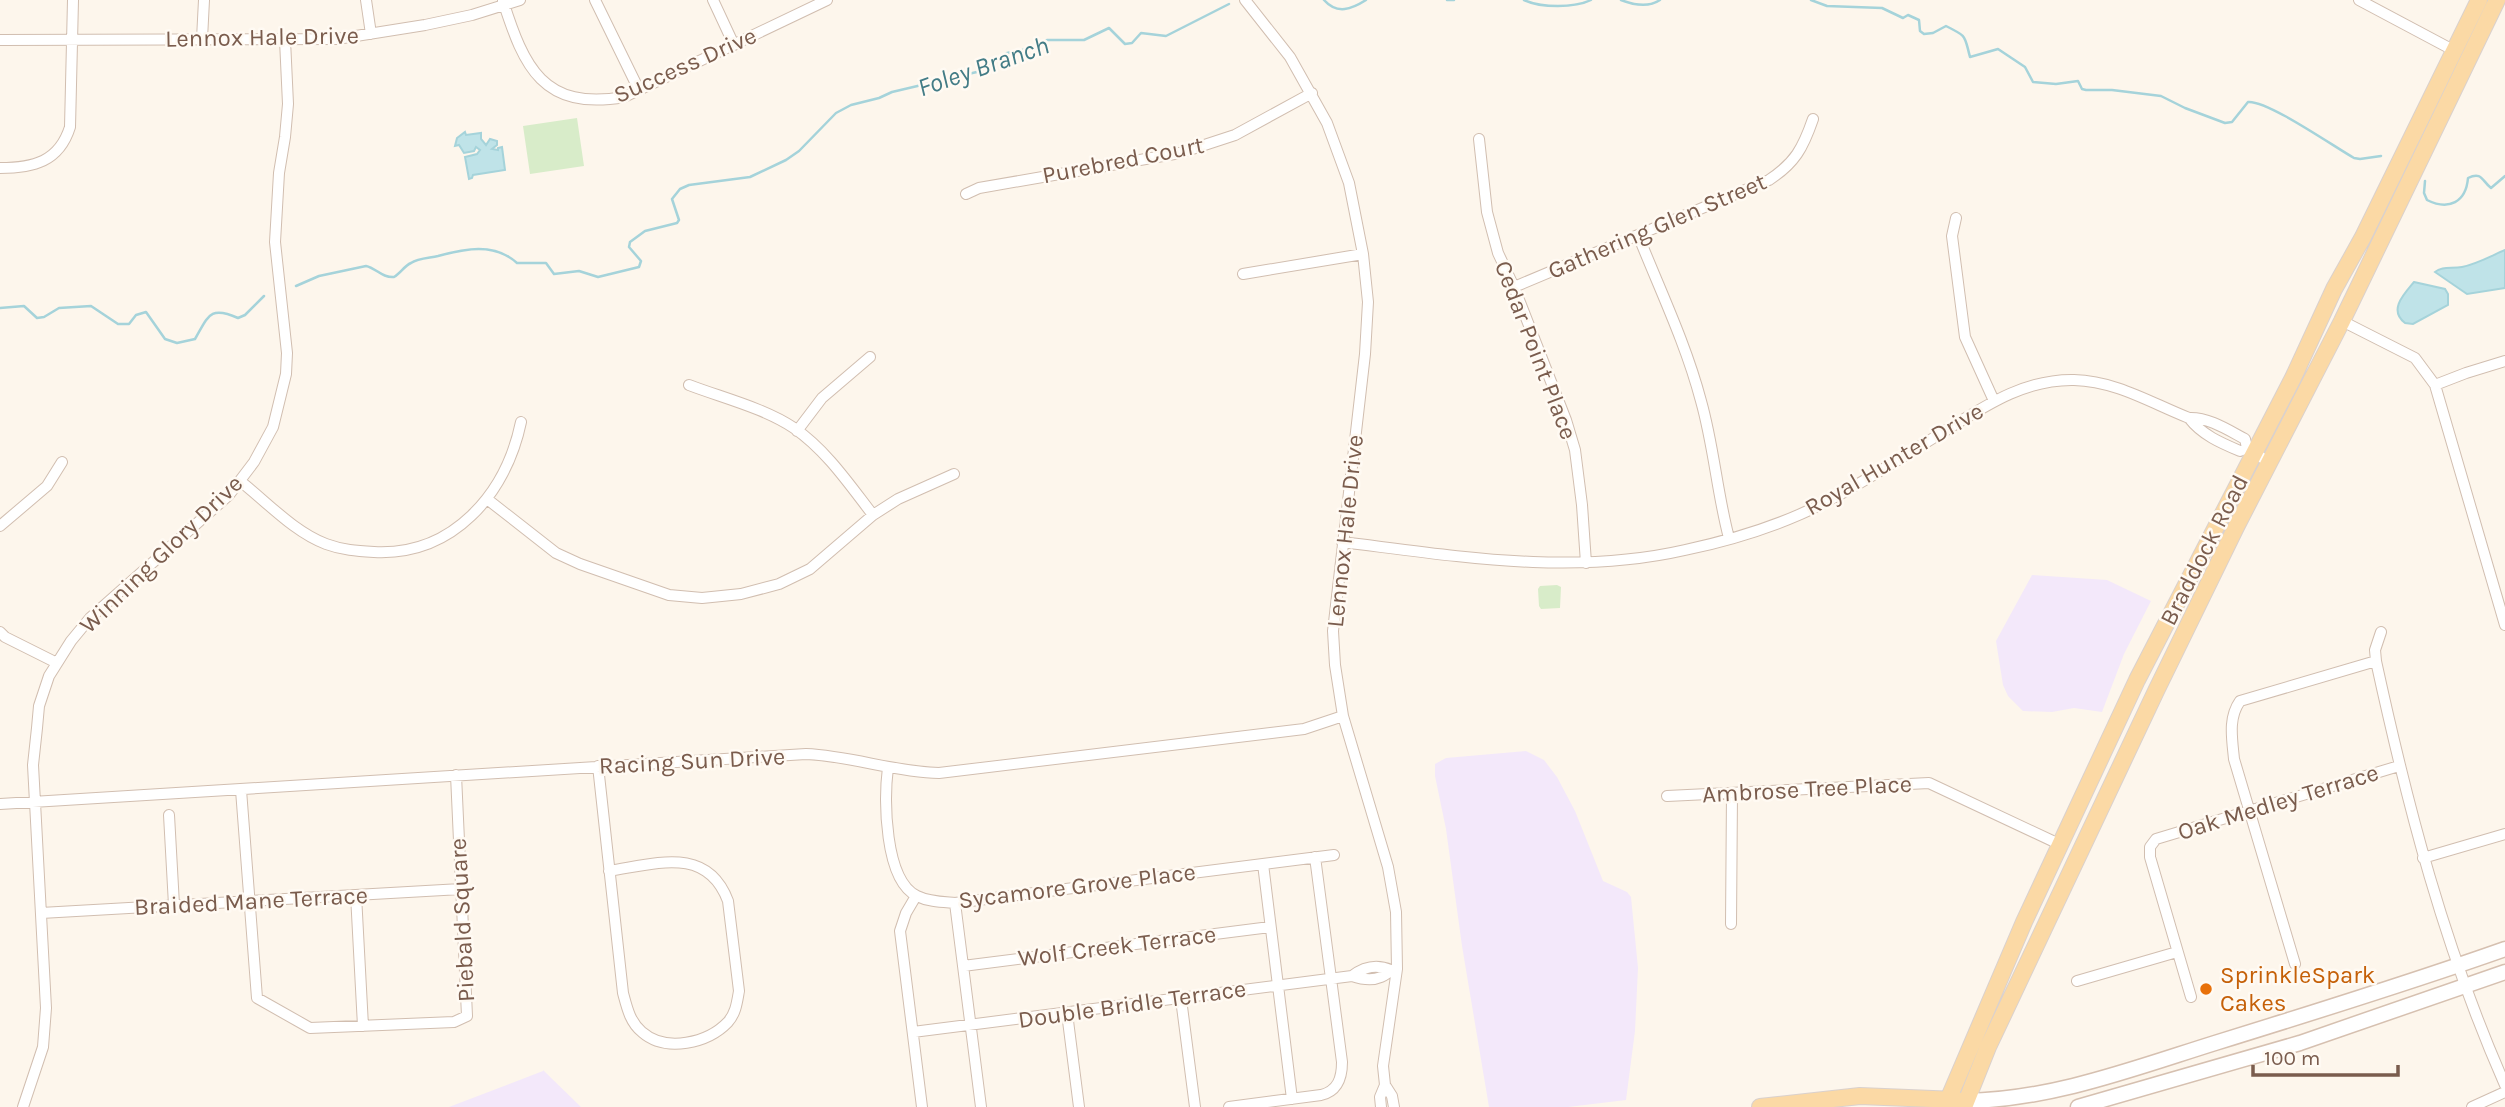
<svg xmlns="http://www.w3.org/2000/svg" width="2505" height="1107" viewBox="0 0 2505 1107" font-family="Karla,sans-serif">
<rect width="100%" height="100%" fill="#fdf6ec"/>
<path fill="#f3e8fa" d="M2032,575L2107,580L2151,601L2124,654L2102,712L2074,708L2052,712L2023,711L2008,696L2003,685L1996,641Z
M1526,751L1544,760L1557,777L1575,811L1603,881L1627,892L1631,897L1638,968L1635,1031L1626,1100L1568,1107H1489L1462,946L1446,829L1435,776V764L1446,758Z
M543,1070L581,1107H449L543,1071Z"/>
<path fill="#d8ecc9" d="M577,118L584,166L530,174L523,126Z
M1557,585L1561,587L1560,608L1541,609L1539,606L1538,589L1540,586Z"/>
<path fill="#bfe3e8" stroke="#a5d3da" stroke-width="2" d="M465,132L466,135L481,133V139L486,145L490,139L497,141V145L492,149L498,150V148L502,147L505,170L473,175L472,178L469,179L465,157L477,154L480,150L476,147L474,151L464,153L459,145L455,146L457,138Z
M2505,250V288L2467,294L2435,272C2442,266 2452,269 2462,267C2477,264 2491,256 2505,250Z
M2414,282L2445,289L2448,294V305L2413,324L2405,323C2388,310 2404,294 2414,282Z"/>
<g fill="none" stroke-linecap="round" stroke-linejoin="round">
<path stroke="#a5d3da" stroke-width="2.5" d="M1324,0C1337,15 1352,9 1366,0
M1447,0H1454
M1524,0C1541,8 1575,8 1591,0
M1621,0C1634,5 1648,8 1660,0
M1811,0L1827,6L1882,8L1903,18L1908,15L1919,20L1920,31L1924,34L1933,33L1946,26C1968,37 1964,35 1970,57L1998,49L2025,67L2033,82L2056,84L2078,81L2082,89L2086,90H2112L2161,96L2185,108L2225,123L2232,122L2248,102C2267,100 2333,146 2354,158L2360,159L2381,156
M2425,181L2424,193L2427,200C2449,211 2466,202 2468,178C2482,171 2482,181 2491,188L2505,176
M296,286L319,276L366,266C376,268 382,278 394,277C401,273 404,266 411,263C418,258 429,258 438,256C464,249 494,242 517,263H546L554,274L579,271L598,277L639,267L641,261L629,247L630,242L645,231L677,223L679,220L672,199L680,189L689,185L750,177L786,160L799,151L836,113L851,105L879,98L892,92L981,71L1007,53L1037,47L1047,40H1084L1109,28L1125,44L1132,43L1141,33L1166,36L1229,4
M0,308L24,306L37,318L44,317L59,308L91,306L118,324H129L136,315L146,312L165,339L177,343L195,339C208,317 209,305 238,318L245,315L264,296"/>
<g stroke="#d1beb0" stroke-width="12">
<path id="minor" d="M366,0L371,34
M595,0L639,90
M713,0L734,45
M1245,0L1290,57L1327,123L1349,183L1363,254L1368,302L1365,354L1333,631L1335,665L1343,716L1388,867L1396,912L1397,969L1383,1066L1385,1085L1392,1096L1394,1107
M2359,0L2453,50
M503,1C524,67 543,111 624,97L827,0
M202,39L204,0
M0,40L337,39L425,25L472,15L520,0
M1479,139L1487,212L1498,253L1514,287L1566,420L1575,450L1582,505L1586,563
M0,168C33,168 59,162 70,127L73,0
M966,194L979,188L1180,153L1235,135L1312,93
M1956,218L1952,236L1965,337L1994,401
M1638,235C1660,290 1686,344 1701,401C1714,447 1717,493 1729,538
M1243,274L1363,254
M1514,287L1769,180C1795,163 1803,148 1813,119
M2342,321L2415,358L2435,385L2505,625
M689,385C723,398 764,408 794,428C826,450 849,484 873,515
M2435,385L2466,373L2505,361
M2189,418C2202,435 2221,443 2240,451L2247,448
M797,431L822,398L870,357
M240,481C267,502 294,532 326,544C342,550 357,551 374,552C453,556 506,494 521,422
M487,499L556,553L580,564L669,595L702,598L741,594L779,584L810,569L873,515L898,499L954,474
M0,526L47,486L62,462
M1342,542C1456,556 1571,576 1685,550C1737,539 1793,521 1839,495C1875,475 1909,453 1943,432C1985,406 2024,379 2074,380C2116,381 2151,403 2189,418C2208,417 2228,430 2245,439L2247,448L2270,463
M0,632L5,637L57,663
M2381,632L2375,650L2376,661C2408,808 2444,947 2505,1085
M598,766L623,993C627,1008 630,1022 642,1032C666,1053 708,1043 728,1022C736,1013 737,1002 739,991L728,901C707,845 655,864 609,871
M888,767C884,799 884,880 917,896C929,902 943,902 955,903L1334,855
M241,790L257,998L310,1028L454,1022L467,1016L456,775
M1667,796L1929,783L2059,844
M0,804L806,754C852,756 894,772 939,773L1304,729L1343,716
M169,815L174,905
M2423,858L2505,834
M1263,864L1292,1099
M356,895L363,1026
M916,896L906,913L900,931L922,1107
M955,903L981,1107
M41,913L461,889
M1731,924L1732,793
M2295,964L2234,759C2232,738 2228,718 2240,701L2376,661
M963,966L1270,927
M1352,976C1365,966 1377,964 1391,970
M2077,981L2177,952
M2191,997L2150,857V847L2156,839L2399,766
M1181,999L1195,1107
M1067,1013L1079,1107
M913,1032L1352,976C1361,979 1372,981 1381,977C1388,974 1390,970 1397,969
M23,1107L43,1047L46,1008L33,765L37,728L39,706L49,676L71,641L90,618L229,495L254,462L273,427L286,374L287,353L275,242L279,173L285,137L288,104L285,40
M1229,1107L1321,1095C1338,1091 1342,1078 1342,1062L1315,857
M1381,1107L1380,1097L1385,1085
M2472,1107L2505,1092"/>
</g>
<g stroke="#d6c0b0" stroke-width="17">
<path id="secondary" d="M1966,1101C2051,1100 2135,1068 2215,1043C2312,1013 2409,983 2505,949
M2078,1107L2300,1043L2505,972"/>
</g>
<g stroke="#dad1cd" stroke-width="18">
<path id="primary" d="M1760,1107L1860,1096L1957,1100
M1945,1107L2024,922L2137,680L2293,378L2334,289L2363,237L2479,0
M1964,1107L1988,1047L2156,691L2236,527L2342,321L2497,0"/>
</g>
<use href="#minor" stroke="#fff" stroke-width="10"/>
<use href="#secondary" stroke="#fff" stroke-width="14"/>
<use href="#primary" stroke="#fbd9a5" stroke-width="16"/>
</g>
<circle fill="#e8710a" stroke="#fffaf3" stroke-width="2.5" cx="2206" cy="989" r="7"/>
<g text-anchor="middle" stroke-width="5" stroke-linejoin="round" paint-order="stroke">
<g font-size="24" fill="#7a5c4d" stroke="#fffaf3">
<text transform="translate(262 37) rotate(-1)" y="8">Lennox Hale Drive</text>
<text transform="translate(685 65) rotate(-24)" y="8">Success Drive</text>
<text transform="translate(1123 160) rotate(-11)" y="8">Purebred Court</text>
<text transform="translate(1657 226) rotate(-23)" y="8">Gathering Glen Street</text>
<text transform="translate(1536 350) rotate(69)" y="8">Cedar Point Place</text>
<text transform="translate(1894 459) rotate(-30)" y="8">Royal Hunter Drive</text>
<text transform="translate(1345 531) rotate(-84)" y="8">Lennox Hale Drive</text>
<text transform="translate(2204 550) rotate(-63)" y="8">Braddock Road</text>
<text transform="translate(161 554) rotate(-44)" y="8">Winning Glory Drive</text>
<text transform="translate(692 761) rotate(-3)" y="8">Racing Sun Drive</text>
<text transform="translate(1807 789) rotate(-3)" y="8">Ambrose Tree Place</text>
<text transform="translate(2278 802) rotate(-17)" y="8">Oak Medley Terrace</text>
<text transform="translate(1077 886) rotate(-7)" y="8">Sycamore Grove Place</text>
<text transform="translate(251 901) rotate(-3)" y="8">Braided Mane Terrace</text>
<text transform="translate(462 920) rotate(-93)" y="8">Piebald Square</text>
<text transform="translate(1117 946) rotate(-7)" y="8">Wolf Creek Terrace</text>
<text transform="translate(1132 1004) rotate(-8)" y="8">Double Bridle Terrace</text>
</g>
<g font-size="24" fill="#c56008" stroke="#fffaf3" text-anchor="start">
<text x="2220" y="983">SprinkleSpark<tspan x="2220" dy="28">Cakes</tspan></text>
</g>
<g font-size="26" font-style="italic" fill="#437c86" stroke="#fffaf3">
<text transform="translate(983 66) rotate(-19)" y="9">Foley Branch</text>
</g>
</g>
<path d="M2253 1065v10h145v-10" fill="none" stroke="#7a5c4d" stroke-width="3.5"/>
<text x="2264" y="1065" font-size="21" fill="#7a5c4d" stroke="#fffaf3" stroke-width="5" paint-order="stroke">100 m</text>
</svg>
